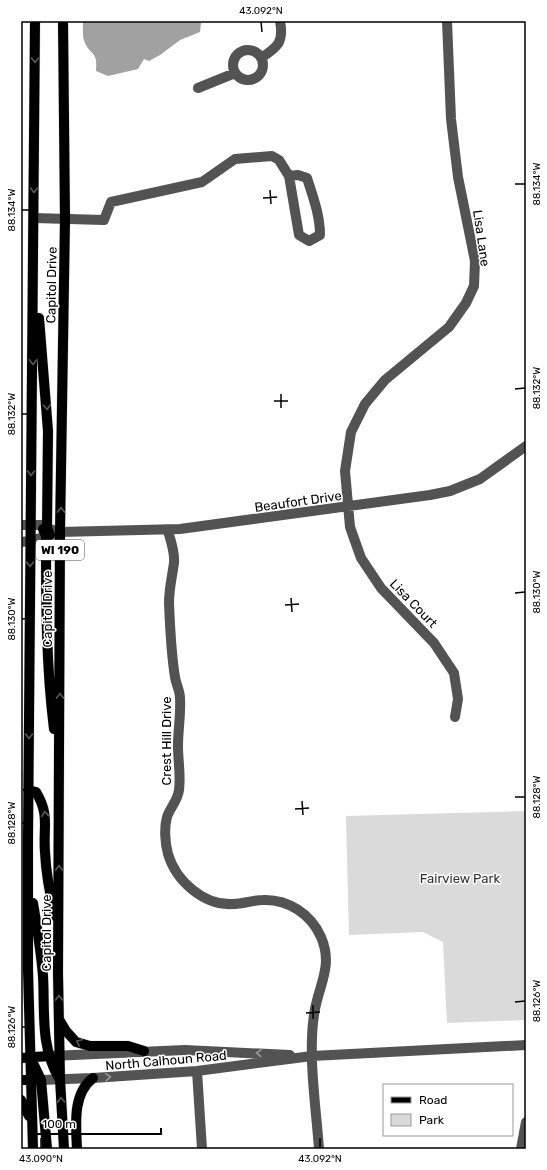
<svg xmlns="http://www.w3.org/2000/svg" width="547" height="1170" viewBox="0 0 547 1170" font-family="Rubik,sans-serif">
<rect width="100%" height="100%" fill="#fff"/>
<path fill="#dadada" d="M526,811V1020L447,1023L443,942L423,932L349,935L346,816Z"/>
<path fill="#a1a1a1" d="M83,21H197L201,23L200,32L180,40L160,55L149,61L144,59L138,69L108,76L96,71C98,51 91,56 85,43C82,37 83,27 83,21Z"/>
<g fill="none" stroke-linecap="round" stroke-linejoin="round">
<g stroke="#dbdbdb" stroke-width="11">
<path id="major" d="M63,21L65,219L60,532L58,973L60,1079L64,1149
M39,318L48,431L47,528L50,535
M43,529L46,536C46,601 46,665 54,729
M28,790L36,792C50,815 43,827 45,852C46,874 50,895 55,916
M33,903C37,927 41,952 43,976C45,1011 40,1046 59,1078
M60,1021L66,1031L76,1042L90,1046H128L144,1051
M21,1058L49,1056
M32,1061L41,1080L47,1149
M21,1080H37
M21,1100L29,1116
M33,1149L28,970V837L35,21
M77,1149C76,1126 72,1094 93,1078"/>
</g>
<path stroke="#535353" stroke-width="10" d="M447,21L451,119L458,177L475,261L474,286L466,303L449,327L385,380L365,404L351,432L345,471L350,527L361,558L381,588L434,643L454,673L458,699L455,717
M233 65a15 15 0 1 1 30 0a15 15 0 1 1-30 0Z
M261,58C278,47 284,42 280,21
M198,88L235,73
M34,218L104,220L111,202L202,182L235,159L272,156L279,160L289,176L299,235L309,241L320,235C320,215 313,197 307,178L298,175L289,176
M21,525H41L53,530
M168,531C171,541 175,552 174,563C172,577 169,589 169,603C170,627 171,653 175,677C176,684 180,691 180,698C181,714 178,730 178,746C178,761 181,776 179,790C178,800 170,808 167,817C164,828 165,843 168,854C176,881 204,906 233,904C243,904 253,900 263,900C288,899 311,914 321,937C333,965 320,983 315,1009C307,1051 316,1106 319,1149
M21,542L30,541L60,532L180,529L430,495L450,491L480,479L526,446
M51,1056L185,1050L290,1055
M197,1071L202,1149
M41,1080L93,1078L197,1071L312,1056L526,1045
M521,1149L526,1122"/>
<use href="#major" stroke="#000" stroke-width="10"/>
</g>
<defs><path id="oneway-chevron" d="M-2-3.5L2.5 0L-2 3.5" fill="none" stroke-width="1.6" stroke-linecap="round" stroke-linejoin="round"/></defs>
<g stroke="#595959">
<use href="#oneway-chevron" transform="translate(35 60) rotate(90)"/>
<use href="#oneway-chevron" transform="translate(34 190) rotate(91)"/>
<use href="#oneway-chevron" transform="translate(33 362) rotate(91)"/>
<use href="#oneway-chevron" transform="translate(47 407) rotate(86)"/>
<use href="#oneway-chevron" transform="translate(31 473) rotate(91)"/>
<use href="#oneway-chevron" transform="translate(61 510) rotate(-89)"/>
<use href="#oneway-chevron" transform="translate(30 564) rotate(90)"/>
<use href="#oneway-chevron" transform="translate(60 696) rotate(-90)"/>
<use href="#oneway-chevron" transform="translate(29 736) rotate(90)"/>
<use href="#oneway-chevron" transform="translate(45 814) rotate(-96)"/>
<use href="#oneway-chevron" transform="translate(59 868) rotate(-90)"/>
<use href="#oneway-chevron" transform="translate(59 998) rotate(-91)"/>
<use href="#oneway-chevron" transform="translate(79 1042) rotate(-155)"/>
<use href="#oneway-chevron" transform="translate(61 1100) rotate(-93)"/>
</g>
<g stroke="#989898">
<use href="#oneway-chevron" transform="translate(259 1053) rotate(-177)"/>
<use href="#oneway-chevron" transform="translate(108 1077) rotate(-4)"/>
</g>
<path fill="none" stroke="#000" stroke-width="1.5" d="M261,22L262,32M515,184H525M270,190L271,204M263,198L277,197M22,210H32M515,389L525,388M281,394V408M274,401H288M22,414H32M515,593L525,592M291,598L292,612M285,605L299,604M22,619L32,618M515,797H525M302,801L303,815M295,809L309,808M22,823H32M515,1002L525,1001M313,1005V1019M306,1013L320,1012M22,1027H32M41,1138V1148M320,1138V1148"/>
<g text-anchor="middle" stroke-width="3" stroke-linejoin="round" paint-order="stroke">
<rect fill="#fff" stroke="#4c4c4c" stroke-width="1" x="36" y="540" width="48" height="20" rx="3"/>
<g font-size="12" font-weight="bold" fill="#000">
<text x="60" y="554">WI 190</text>
</g>
<g font-size="13" fill="#000" stroke="#fff">
<text transform="translate(482 238) rotate(82)" y="5">Lisa Lane</text>
<text transform="translate(51 285) rotate(-89)" y="5">Capitol Drive</text>
<text transform="translate(298 501) rotate(-8)" y="5">Beaufort Drive</text>
<text transform="translate(414 603) rotate(46)" y="5">Lisa Court</text>
<text transform="translate(47 609) rotate(-90)" y="5">Capitol Drive</text>
<text transform="translate(166 741) rotate(-90)" y="5">Crest Hill Drive</text>
<text transform="translate(46 933) rotate(-90)" y="5">Capitol Drive</text>
<text transform="translate(166 1060) rotate(-5)" y="5">North Calhoun Road</text>
</g>
<g font-size="13" fill="#313131" stroke="#fff">
<text x="460" y="883">Fairview Park</text>
</g>
</g>
<rect width="547" height="1170" fill="none" stroke="#ffffff" stroke-width="44"/>
<rect x="383" y="1084" width="130" height="52" fill="#ffffff" stroke="#999999"/>
<rect x="391" y="1097" width="20" height="6" fill="#000000" stroke="#999999"/>
<text x="419" y="1104" font-size="12" fill="#000000">Road</text>
<rect x="391" y="1114" width="20" height="12" fill="#dadada" stroke="#999999"/>
<text x="419" y="1124" font-size="12" fill="#000000">Park</text>
<path d="M36 1128v6h125v-6" fill="none" stroke="#000000" stroke-width="2"/>
<text x="42" y="1128" font-size="12" fill="#000000" stroke="#ffffff" stroke-width="3" paint-order="stroke">100 m</text>
<rect x="22" y="22" width="503" height="1126" fill="none" stroke="#000" stroke-width="1.5"/>
<g font-size="10" text-anchor="middle" fill="#000">
<text x="261" y="14">43.092°N</text>
<text transform="translate(536 184) rotate(-90)" y="4">88.134°W</text>
<text transform="translate(11 210) rotate(-90)" y="4">88.134°W</text>
<text transform="translate(536 388) rotate(-90)" y="4">88.132°W</text>
<text transform="translate(11 414) rotate(-90)" y="4">88.132°W</text>
<text transform="translate(536 592) rotate(-90)" y="4">88.130°W</text>
<text transform="translate(11 619) rotate(-90)" y="4">88.130°W</text>
<text transform="translate(536 797) rotate(-90)" y="4">88.128°W</text>
<text transform="translate(11 823) rotate(-90)" y="4">88.128°W</text>
<text transform="translate(536 1001) rotate(-90)" y="4">88.126°W</text>
<text transform="translate(11 1027) rotate(-90)" y="4">88.126°W</text>
<text x="41" y="1162">43.090°N</text>
<text x="320" y="1162">43.092°N</text>
</g>
</svg>
